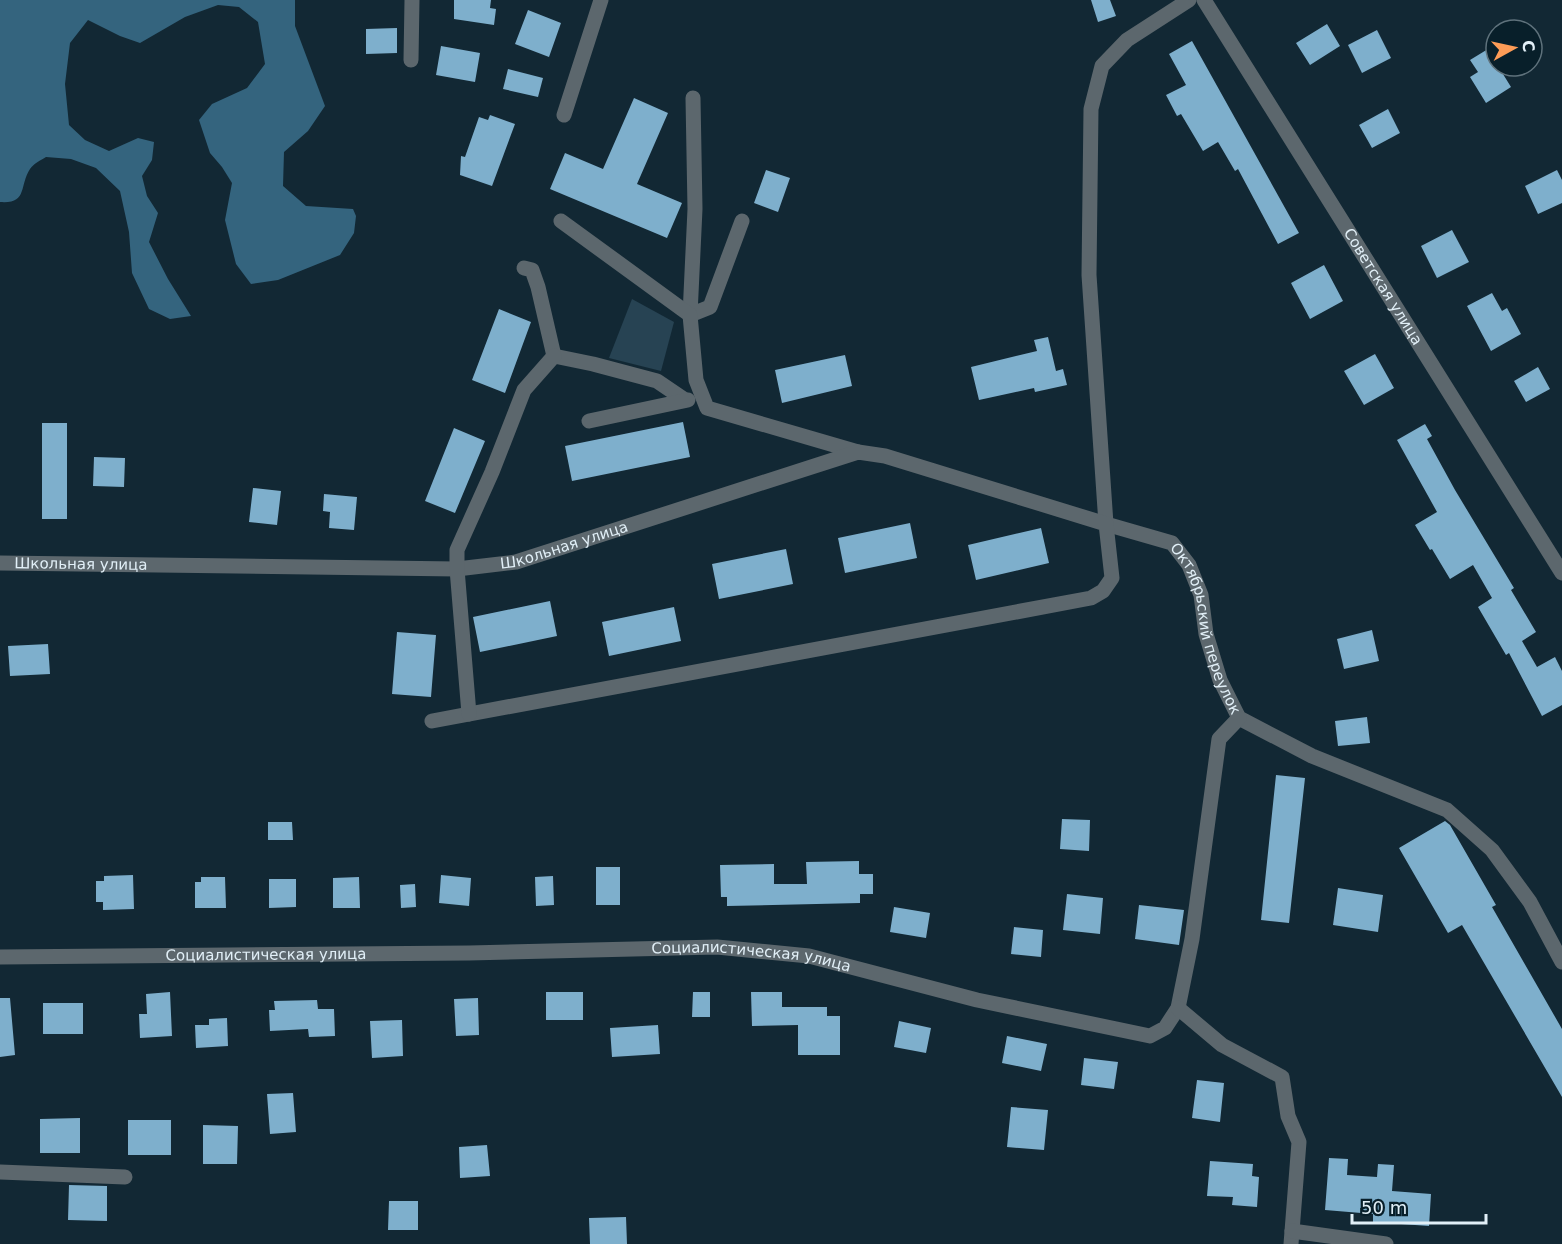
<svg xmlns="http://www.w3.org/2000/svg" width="1562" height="1244" viewBox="0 0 1562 1244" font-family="'DejaVu Sans',sans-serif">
<rect width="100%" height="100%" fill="#122834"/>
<path fill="#274353" d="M632,299L674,322L661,371L609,358Z"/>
<path fill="#34647e" d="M0,0H295V26L325,106L308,131L284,152L283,186L306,206L353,209L356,216L354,233L340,255L278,280L251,284L236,264L225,220L232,183L222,167L210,153L199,120L212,104L247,88L265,64L258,22L239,7L218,5L185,17L140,43L120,36L88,20L70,43L65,84L69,125L85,140L109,151L138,138L154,142L152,160L142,176L147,196L158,213L149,242L168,279L191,316L170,319L149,309L132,273L129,232L120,191L96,168L71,159L46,157C41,160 33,164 30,169C19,186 28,204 0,202Z"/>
<path fill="#7eafcc" d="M454,0H491L490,8L496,9L494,25L454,19Z
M1091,0H1110L1116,16L1098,22Z
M528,10L561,23L549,57L515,44Z
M1327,24L1340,46L1310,65L1296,43Z
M397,28V53L366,54V29Z
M1377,30L1391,58L1362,73L1348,45Z
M1192,41L1299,233L1278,244L1238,169L1235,171L1218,142L1203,151L1181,114L1177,116L1166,95L1186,85L1169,54Z
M441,46L480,53L475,82L436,75Z
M1488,49L1496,62V66H1498L1511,87L1486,103L1470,77L1478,72L1470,60Z
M508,69L543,78L538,97L503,89Z
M634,98L668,113L637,184L682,203L667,238L550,189L565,153L603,169Z
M1388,109L1400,133L1372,148L1359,125Z
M490,115L515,124L492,186L460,175L461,156L465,157L479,117L488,120Z
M766,170L790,178L778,212L754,203Z
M1557,170L1562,180V203L1538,214L1525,186Z
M1452,230L1469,262L1437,278L1421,246Z
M1324,265L1343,301L1310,319L1291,283Z
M1492,293L1502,311L1507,308L1521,334L1491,351L1467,306Z
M499,309L531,322L505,393L472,380Z
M1048,337L1056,371L1063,369L1067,385L1035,392L1034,388L979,400L971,367L1037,351L1034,340Z
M1375,354L1394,388L1364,405L1344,371Z
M845,355L852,386L782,403L775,370Z
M1538,367L1550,389L1526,402L1514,381Z
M683,422L690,457L572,481L565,446Z
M42,423H67V519H42Z
M1425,424L1432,436L1427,439L1455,490L1514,588L1511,590L1536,632L1522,641L1537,667L1555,657L1562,671V705L1542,716L1509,653L1506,655L1478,607L1492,598L1473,565L1450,579L1432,549L1430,550L1415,525L1437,512L1397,440Z
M454,428L485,441L455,513L425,501Z
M94,457L125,458L124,487L93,486Z
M253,488L281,491L277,525L249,522Z
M324,494L357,497L354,530L329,528L330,512L323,511Z
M910,523L917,558L845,573L838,538Z
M1041,528L1049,563L976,580L968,545Z
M786,549L793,584L719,599L712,564Z
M550,601L557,636L480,652L473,617Z
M674,607L681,641L609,656L602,622Z
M1372,630L1379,661L1344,669L1337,639Z
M397,632L436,635L431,697L392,694Z
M48,644L50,674L10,676L8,646Z
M1367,717L1370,743L1338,746L1335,721Z
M1276,775L1305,778L1289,923L1261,920Z
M1062,819L1090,820L1089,851L1060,849Z
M1445,821L1450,825L1496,905L1492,907L1562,1029V1097L1462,925L1448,933L1399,848Z
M268,822H292L293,840H268Z
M859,861V874H873V894H860V903L727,906V897H721L720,865L774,864V884H807L806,862Z
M596,867H620V905H596Z
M133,875L134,909L103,910V902H96V881H104V876Z
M441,875L471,878L469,906L439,903Z
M553,876L554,905L536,906L535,877Z
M201,877H225L226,908H195V882H201Z
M359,877L360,908H333V878Z
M269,879H296V907L269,908Z
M415,884L416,907L401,908L400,885Z
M1338,888L1383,895L1378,932L1333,925Z
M1067,894L1103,898L1100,934L1063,930Z
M1139,905L1184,910L1179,945L1135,939Z
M894,907L930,913L926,938L890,932Z
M1014,927L1043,930L1041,957L1011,954Z
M170,992L172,1036L140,1038L139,1014H147L146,994Z
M546,992H583V1020H546Z
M693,992H710V1017H692Z
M751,992H782V1007H827V1016H840V1055H798V1025L752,1026Z
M0,998H10L15,1055L0,1057Z
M478,998L479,1035L456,1036L454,999Z
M317,1000L318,1009H334L335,1036L309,1037L308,1029L270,1031L269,1010H275L274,1001Z
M43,1003H83V1034H43Z
M227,1018L228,1046L196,1048L195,1025H209V1019Z
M402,1020L403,1056L372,1058L370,1021Z
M899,1021L931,1028L926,1053L894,1047Z
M658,1025L660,1054L612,1057L610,1028Z
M1007,1036L1047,1044L1041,1071L1002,1063Z
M1084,1058L1118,1062L1114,1089L1081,1085Z
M1197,1080L1224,1083L1220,1122L1192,1118Z
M293,1093L296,1132L270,1134L267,1094Z
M1011,1107L1048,1110L1044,1150L1007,1147Z
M80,1118V1153H40V1119Z
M128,1120H171V1155H128Z
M203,1125L238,1126L237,1164H203Z
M487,1145L490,1176L460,1178L459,1147Z
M1329,1158L1348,1159L1347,1175L1377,1177L1378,1164L1394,1165L1392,1191L1431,1194L1429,1226L1373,1222V1214L1325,1210Z
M1210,1161L1253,1164L1252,1176L1259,1177L1257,1207L1232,1205L1233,1197L1207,1196Z
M69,1185L107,1186V1221L68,1220Z
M389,1201H418V1230H388Z
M626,1217L627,1244H590L589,1218Z"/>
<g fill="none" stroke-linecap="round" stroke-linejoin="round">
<g stroke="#5c676d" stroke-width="15">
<path id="s1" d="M1189,0L1127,40L1102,66L1091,109L1089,275L1106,524L1172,543L1189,565L1201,595L1206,634L1220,680L1239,718L1312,756L1447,810L1492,850L1530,902L1562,962"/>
<path id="s2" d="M1204,0L1562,573"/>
<path d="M411,60L412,0"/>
<path d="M693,98L695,209L690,315L710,307L742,221"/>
<path d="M564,115L601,0"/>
<path d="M561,221L690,315L696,380L707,408L858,452"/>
<path d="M524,268L532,270L538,287L554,356L593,364L657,381L685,400"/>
<path d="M589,421L688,400"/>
<path id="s3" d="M0,563L457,569L516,562L858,452L885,456L1106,524L1112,578L1103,591L1091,598L432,721"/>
<path d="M469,714L457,569V550L492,472L524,390L554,356"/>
<path id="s4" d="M0,957L469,953L717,947L809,956L977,1000L1150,1036L1165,1028L1178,1008L1192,939L1219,739L1239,718"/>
<path d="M1178,1008L1222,1045L1282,1077L1288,1116L1299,1142L1291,1244"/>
<path d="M0,1172L125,1177"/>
<path d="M1292,1231L1386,1244"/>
</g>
</g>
<g text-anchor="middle" stroke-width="6" stroke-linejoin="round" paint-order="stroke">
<g font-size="15" fill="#e1eff7" stroke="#081f2a">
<text dy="5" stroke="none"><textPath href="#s2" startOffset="338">Советская улица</textPath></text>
<text dy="5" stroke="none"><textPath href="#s3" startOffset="567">Школьная улица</textPath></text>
<text dy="5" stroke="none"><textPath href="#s3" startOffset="81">Школьная улица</textPath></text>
<text dy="5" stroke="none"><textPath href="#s1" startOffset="732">Октябрьский переулок</textPath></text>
<text dy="5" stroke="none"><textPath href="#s4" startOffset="266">Социалистическая улица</textPath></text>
<text dy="5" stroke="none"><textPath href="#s4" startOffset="752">Социалистическая улица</textPath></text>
</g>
</g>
<g transform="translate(1514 48) rotate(82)"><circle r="28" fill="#081f2a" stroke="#5f727c" stroke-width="1.5"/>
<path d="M0-4.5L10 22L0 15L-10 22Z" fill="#fd9c57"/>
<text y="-9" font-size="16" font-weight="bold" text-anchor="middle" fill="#e1eff7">С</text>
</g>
<path d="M1352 1214v9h134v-9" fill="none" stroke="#e1eff7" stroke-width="3"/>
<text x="1361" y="1214" font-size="18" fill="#e1eff7" stroke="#081f2a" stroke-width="4.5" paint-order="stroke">50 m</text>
</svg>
